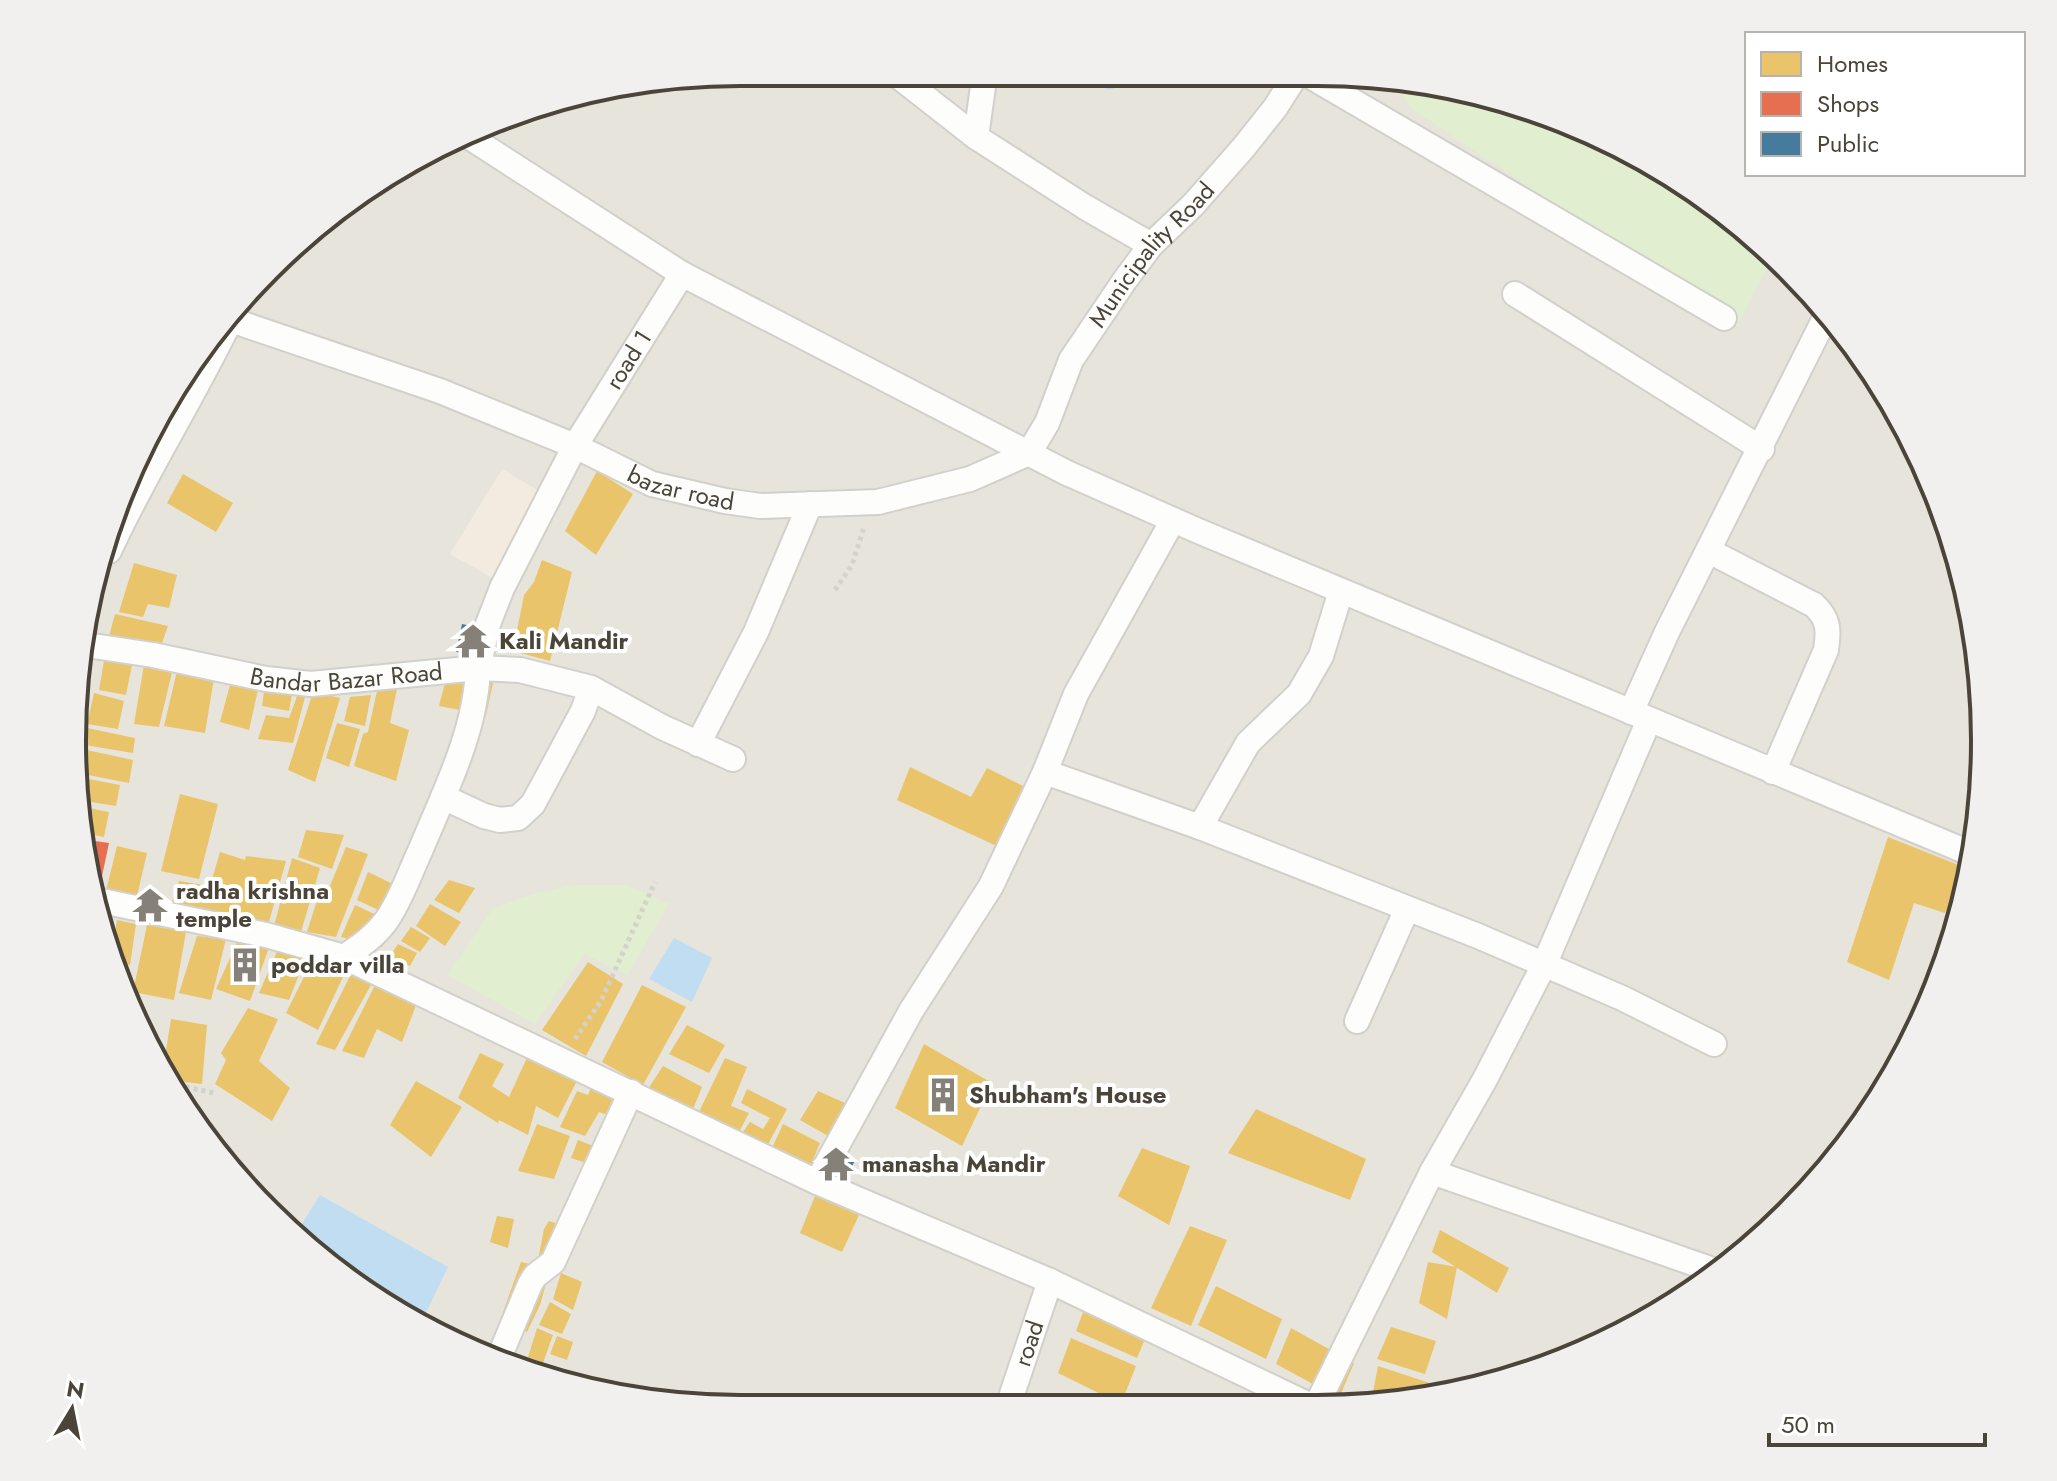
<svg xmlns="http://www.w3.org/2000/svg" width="2057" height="1481" viewBox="0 0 2057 1481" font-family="Jost,sans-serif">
<rect width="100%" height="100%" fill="#f4f2ee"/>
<path fill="#e7e4dc" d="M740,72H1317L1447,85L1651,162L1819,300L1896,407L1950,526L1979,654L1984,785L1962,914L1916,1037L1847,1148L1757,1243L1612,1340L1404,1403L697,1408L568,1386L445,1340L333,1271L238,1181L123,997L78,827V653L141,445L238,300L369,184L567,95Z"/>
<path fill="#f3ebdf" d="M502,469L551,498L503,584L450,554Z"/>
<path fill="#e1eecf" d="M1396,80L1447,85L1651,162L1771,260L1737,327L1410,108Z
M573,885H627L669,904L627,975L584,954L535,1024L448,975L493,908L534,894Z"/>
<path fill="#c0ddf1" d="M1065,72H1143L1142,75L1110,90Z
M674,938L712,958L692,1002L649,979Z
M320,1195L448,1267L420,1325L333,1271L295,1235Z"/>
<path fill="#e9c46a" d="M739,72H771L765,84Z
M170,402L175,407L135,465L141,445Z
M597,471L633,494L596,555L565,531Z
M183,474L233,503L216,532L167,503Z
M542,560L572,572L550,661L513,651L524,595L534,582Z
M134,563L177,575L169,608L148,604L143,617L119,612Z
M115,614L168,626L159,651L108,640Z
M88,649L82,677L78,676V653Z
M105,655L133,660L126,695L99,690Z
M145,659L174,664L159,727L134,724Z
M177,671L214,678L205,733L164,726Z
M233,674L260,681L249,730L220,722Z
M447,675L493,683L486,715L439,706Z
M265,685L293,689L289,711L262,706Z
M397,689L390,723L409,730L396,781L354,766L363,734L368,732L377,691Z
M299,691L306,693L293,743L258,739L266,715L289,718Z
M313,692L340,698L315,782L288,770Z
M94,693L124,701L118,729L87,724Z
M371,695L365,726L344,721L350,697Z
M337,723L360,729L349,767L326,758Z
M87,728L135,738L133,753L85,745Z
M82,749L133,760L129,783L78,773Z
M910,767L971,797L987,768L1027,788L1001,848L897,800Z
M78,777L120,785L116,806L78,800Z
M180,794L218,804L199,879L161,871Z
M78,806L109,812L104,837L79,832Z
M306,830L344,835L332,869L298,857Z
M1888,837L1966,868L1945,913L1914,903L1889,980L1847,962Z
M117,846L147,853L134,909L103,903Z
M346,847L368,854L336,937L307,932L319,894L327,893Z
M220,852L245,860L246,856L286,861L267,929L169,910L179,881L210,886Z
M292,858L320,868L300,935L273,930Z
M368,872L416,895L400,920L357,900Z
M449,880L475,888L459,913L434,900Z
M430,904L461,922L445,946L416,926Z
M355,905L398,925L382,947L341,937Z
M101,915L110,916L107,936Z
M117,920L136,924L130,965L114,962L111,953Z
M147,925L186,932L174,1000L133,992Z
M411,927L430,938L420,952L401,941Z
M197,936L226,939L211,1000L179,993Z
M240,936L271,942L250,1001L216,989Z
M398,944L417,953L410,966L390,956Z
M279,947L308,952L289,1000L259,993Z
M317,951L352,958L318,1030L286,1013Z
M358,960L382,965L335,1050L316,1044Z
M588,962L623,984L586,1056L542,1030Z
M384,967L423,987L402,1042L377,1029L364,1058L342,1051Z
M642,985L686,1007L643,1085L602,1062Z
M248,1008L278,1019L259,1061L290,1088L272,1121L215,1084L226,1060L221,1053Z
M171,1019L207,1025L202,1084L175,1081L164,1063Z
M687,1025L725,1045L709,1073L669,1054Z
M924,1044L992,1083L962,1146L895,1108Z
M531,1049L582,1071L558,1118L536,1106L528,1135L499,1120L498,1123L458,1098L480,1053L504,1064L492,1086L509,1097Z
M725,1058L747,1067L731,1106L749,1113L738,1134L698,1114Z
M663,1066L702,1087L691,1114L648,1089Z
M596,1076L635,1098L620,1119L599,1112L585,1136L560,1127L577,1091L588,1095Z
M416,1081L462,1107L431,1157L390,1125Z
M747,1089L787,1109L766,1148L743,1132L750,1122L763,1129L770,1118L741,1103Z
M818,1091L863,1111L844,1145L800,1120Z
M1256,1109L1366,1159L1350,1200L1228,1153Z
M537,1124L570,1136L554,1179L518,1171Z
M783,1124L820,1143L810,1167L772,1148Z
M578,1140L609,1152L602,1168L571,1158Z
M1142,1148L1190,1166L1169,1225L1118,1196Z
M815,1196L859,1215L842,1252L800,1233Z
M497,1216L514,1219L508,1248L490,1242Z
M549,1221L573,1229L549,1259L539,1255L544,1229Z
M1190,1226L1227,1240L1191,1326L1151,1308Z
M1440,1230L1509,1268L1497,1293L1432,1252Z
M521,1262L550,1269L540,1305L527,1332L499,1323Z
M1428,1262L1457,1267L1447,1319L1419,1303Z
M561,1273L582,1282L573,1310L553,1299Z
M1216,1286L1282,1319L1266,1359L1198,1325Z
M550,1302L571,1314L562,1334L539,1325Z
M1085,1307L1147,1334L1137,1358L1076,1331Z
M1391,1327L1436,1341L1425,1374L1377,1359Z
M537,1328L553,1335L543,1363L528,1357Z
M1291,1328L1354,1363L1339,1398L1276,1364Z
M557,1336L573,1342L567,1360L550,1354Z
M1071,1338L1136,1366L1121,1404L1058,1373Z
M526,1360L543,1367L540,1376L523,1369Z
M1378,1366L1439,1386L1437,1393L1404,1403H1371Z"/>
<path fill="#e76f51" d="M81,839L109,843L97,900Z"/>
<path fill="#457b9d" d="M462,624L491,630L486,656L456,652Z
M825,1147L856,1159L843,1182L816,1169Z"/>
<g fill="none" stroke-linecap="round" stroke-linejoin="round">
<g stroke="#d2d0cb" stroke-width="28">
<g id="minor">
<path d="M893,72L976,137"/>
<path d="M985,72L976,137L1085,207L1151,245"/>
<path d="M1303,72L1724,318"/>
<path d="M471,138L682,274L1067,473L1196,530L1972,854"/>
<path d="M1515,294L1762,449"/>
<path id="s1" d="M231,320L440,391L575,446L682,274"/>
<path d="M109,551C149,464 202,384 242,296"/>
<path d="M1709,551L1814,605C1829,619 1829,630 1826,650L1773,772"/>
<path id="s2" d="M80,644L153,655L266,679L311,684L478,668C476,731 445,791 421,849C410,872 401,900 386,921C374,937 360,946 344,957"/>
<path d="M591,688L662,727L733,759"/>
<path d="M1631,712L1667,632L1828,312"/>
<path d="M698,744L756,632L810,504"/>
<path d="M1045,772L1200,827L1478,936L1622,998L1714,1044"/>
<path id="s3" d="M443,797L484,816L500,820L518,818L533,804L583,711L591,688L520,670L478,668L488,624L502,588L575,446L652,484L725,501L760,506L878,502L970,479L1029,453L1047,423L1071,360L1125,280L1151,245L1193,205L1244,147L1275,108L1298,72"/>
<path d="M1200,827L1248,743L1299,694L1321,656L1341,591"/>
<path d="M97,900L266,935L344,957L817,1182L1050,1281L1307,1404"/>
<path d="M1357,1021L1407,909"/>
<path d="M1432,1172L1716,1271"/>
<path d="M817,1182L911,1011L991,886L1045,772L1076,694L1173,520"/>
<path d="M498,1360L530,1284L535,1276L553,1262L631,1092"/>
<path d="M1317,1404L1432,1172L1484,1081L1545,963L1649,720"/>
<path id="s4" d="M1008,1406L1050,1281"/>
</g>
</g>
<path stroke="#d3d2cc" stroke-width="5" stroke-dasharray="4 4" stroke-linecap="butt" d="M835,590L852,565L864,527
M575,1039L601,1001L655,882
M178,1085L214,1093"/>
<use href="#minor" stroke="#fdfdfc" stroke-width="24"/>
</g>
<defs>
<g id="temple-bare" transform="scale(2.76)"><path d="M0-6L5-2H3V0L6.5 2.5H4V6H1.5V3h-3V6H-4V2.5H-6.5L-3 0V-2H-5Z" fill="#868178" stroke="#fff" stroke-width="2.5" paint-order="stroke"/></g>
<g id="building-bare" transform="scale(2.76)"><path d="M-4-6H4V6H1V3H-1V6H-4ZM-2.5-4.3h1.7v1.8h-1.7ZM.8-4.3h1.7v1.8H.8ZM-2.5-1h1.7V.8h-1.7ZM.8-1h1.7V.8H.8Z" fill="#868178" stroke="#fff" stroke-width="2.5" paint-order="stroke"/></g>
</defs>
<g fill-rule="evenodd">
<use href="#temple-bare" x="473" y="641"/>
<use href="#temple-bare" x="150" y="905"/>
<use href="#building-bare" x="245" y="965"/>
<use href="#building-bare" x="943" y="1095"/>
<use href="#temple-bare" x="836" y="1164"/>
</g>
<g text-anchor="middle" stroke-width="8" stroke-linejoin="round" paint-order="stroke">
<g font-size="24" fill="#4b4439" stroke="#fff">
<text dy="8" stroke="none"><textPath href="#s3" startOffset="1298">Municipality Road</textPath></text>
<text dy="8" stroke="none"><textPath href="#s1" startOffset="468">road 1</textPath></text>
<text dy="8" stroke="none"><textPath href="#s3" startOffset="704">bazar road</textPath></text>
<text dy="8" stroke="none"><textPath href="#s2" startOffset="270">Bandar Bazar Road</textPath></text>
<text dy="8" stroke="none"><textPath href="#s4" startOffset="66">road</textPath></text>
</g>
<g font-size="24" font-weight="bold" fill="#4b4439" stroke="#fff" text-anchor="start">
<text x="499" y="649">Kali Mandir</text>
<text x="176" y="899">radha krishna<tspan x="176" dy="28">temple</tspan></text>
<text x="271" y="973">poddar villa</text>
<text x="969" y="1103">Shubham's House</text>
<text x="862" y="1172">manasha Mandir</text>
</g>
</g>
<path d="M0 0H2057V1481H0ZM740 86H1317A654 654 0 0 1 1971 740V741A654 654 0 0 1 1317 1395H740A654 654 0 0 1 86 741V740A654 654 0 0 1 740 86Z" fill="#f1f0ef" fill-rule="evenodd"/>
<path fill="none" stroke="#4b4439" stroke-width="4" d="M740 86H1317A654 654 0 0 1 1971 740V741A654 654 0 0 1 1317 1395H740A654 654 0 0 1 86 741V740A654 654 0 0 1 740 86Z"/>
<rect x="1745" y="32" width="280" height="144" fill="#ffffff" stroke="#b7b4b0" stroke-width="2"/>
<rect x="1761" y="52" width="40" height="24" fill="#e9c46a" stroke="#b7b4b0" stroke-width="2"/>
<text x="1817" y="72" font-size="24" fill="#4b4439">Homes</text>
<rect x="1761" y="92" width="40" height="24" fill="#e76f51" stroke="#b7b4b0" stroke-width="2"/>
<text x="1817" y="112" font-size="24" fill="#4b4439">Shops</text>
<rect x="1761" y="132" width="40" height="24" fill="#457b9d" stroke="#b7b4b0" stroke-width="2"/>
<text x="1817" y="152" font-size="24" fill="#4b4439">Public</text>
<g transform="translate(72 1409) rotate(10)" stroke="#ffffff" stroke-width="6" paint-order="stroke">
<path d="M0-6L14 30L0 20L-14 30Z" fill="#4b4439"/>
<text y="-12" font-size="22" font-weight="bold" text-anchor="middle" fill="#4b4439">N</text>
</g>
<path d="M1769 1433v12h216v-12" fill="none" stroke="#4b4439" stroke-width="4"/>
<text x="1781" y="1433" font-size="24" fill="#4b4439" stroke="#ffffff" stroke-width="6" paint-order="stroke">50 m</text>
</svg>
